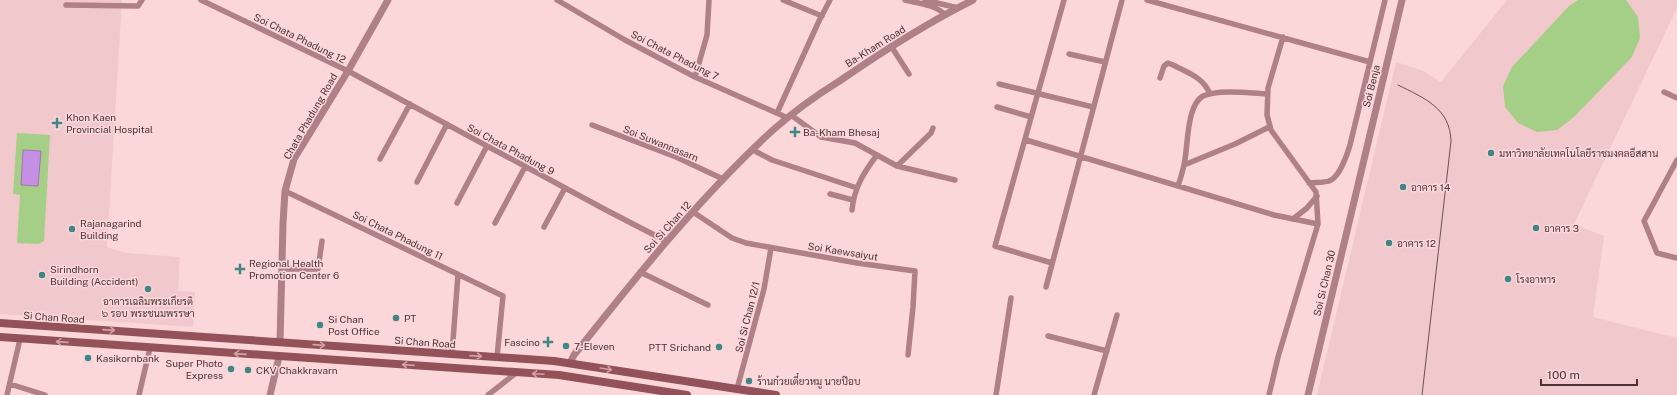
<svg xmlns="http://www.w3.org/2000/svg" width="1677" height="395" viewBox="0 0 1677 395" font-family="'Public Sans',Sarabun,sans-serif">
<rect width="100%" height="100%" fill="#fcd7da"/>
<path fill="#f1c8cb" d="M0,0H122L107,247L126,253L180,257L178,291L195,292L193,327L0,314Z
M1507,0H1677V8L1574,224L1604,236L1593,317L1677,338V395H1317L1396,62L1421,70L1441,82Z"/>
<path fill="#a5cf86" d="M1578,0H1626L1638,17L1640,38L1632,57L1574,117L1557,130L1537,132L1518,123L1505,107L1503,86L1512,67L1569,6Z
M17,133L50,135L44,241L38,244L17,243L20,195L13,194Z"/>
<path fill="#c590e4" stroke="#a074b0" d="M23,150L41,151L38,186L21,185Z"/>
<g fill="none" stroke-linecap="round" stroke-linejoin="round">
<path stroke="#af8085" stroke-width="5.5" d="M201,0L348,71L606,210L666,241
M557,0L625,40L695,77L788,118
M783,0L822,16
M905,0C917,3 937,5 945,15
M925,0L958,8
M1147,0L1370,62
M66,5L135,6H138L142,0
M891,46L909,74
M1069,54L1105,62
M695,77L707,35L709,0
M1160,78L1164,66L1168,63L1173,65C1188,73 1203,77 1210,94
M999,84L1093,107
M1664,92L1677,98
M997,107L1031,117
M777,113L819,21L830,0
M791,115L821,137L855,143L897,166L955,180
M592,125L676,157L723,179
M1026,140L1274,215L1318,224
M753,150L772,160L857,188
M380,159L410,104
M1677,160L1644,221L1657,253L1677,258
M1184,165L1235,144L1269,127
M897,166L931,133L933,128
M417,182L447,124
M1309,183C1315,182 1323,183 1329,181C1339,178 1347,155 1350,145L1385,0
M1178,186C1181,177 1184,168 1185,159C1188,143 1187,105 1203,96C1219,89 1250,93 1267,94
M285,191L503,296L497,357
M830,194L853,200
M457,203L487,146
M852,210C854,188 864,172 877,155
M693,212L732,238L746,243L857,263L915,271L913,307L908,355
M1293,219L1307,208L1317,196
M495,223L525,167
M544,227L565,188
M1052,263L995,246L1064,0
M282,269H318L322,241
M640,272L708,305
M1046,287L1122,0
M1048,336L1107,351
M452,354L458,274
M10,384L45,395
M737,389L764,289L771,248
M7,395L20,339
M139,395L150,348
M488,395L516,373
M996,395L1011,298
M1094,395L1117,315
M1269,395L1278,357L1318,224L1316,192L1271,130L1267,115L1268,88L1283,37"/>
<path stroke="#af8085" stroke-width="7" d="M280,342L283,223L285,191L294,159L348,71L388,0
M570,363L574,355C636,277 699,198 773,130C793,112 817,95 841,80C883,51 927,23 973,0
M270,395L279,357
M1308,395L1402,0"/>
<path stroke="#935159" stroke-width="8" d="M0,323L554,361L776,395
M0,337L559,375L687,395"/>
<path stroke="#6b5153" stroke-width="1" d="M1398,85C1424,98 1450,108 1451,141L1422,395"/>
</g>
<defs><path id="oneway-shaft" d="M-6 0H5M1.5-3L5.5 0L1.5 3" fill="none" stroke-width="1.6" stroke-linecap="round" stroke-linejoin="round"/></defs>
<g stroke="#d2a1a6">
<use href="#oneway-shaft" transform="translate(109 330) rotate(4)"/>
<use href="#oneway-shaft" transform="translate(62 342) rotate(-176)"/>
<use href="#oneway-shaft" transform="translate(319 345) rotate(4)"/>
<use href="#oneway-shaft" transform="translate(240 354) rotate(-176)"/>
<use href="#oneway-shaft" transform="translate(476 356) rotate(4)"/>
<use href="#oneway-shaft" transform="translate(408 365) rotate(-176)"/>
<use href="#oneway-shaft" transform="translate(606 369) rotate(9)"/>
<use href="#oneway-shaft" transform="translate(538 374) rotate(-177)"/>
</g>
<g fill="#3f8684" stroke="#fcd7da" stroke-width="1.5">
<path d="M55 117h4v4h4v4h-4v4h-4v-4h-4v-4h4z"/>
<path d="M793 126h4v4h4v4h-4v4h-4v-4h-4v-4h4z"/>
<circle cx="1491" cy="153" r="4"/>
<circle cx="1403" cy="187" r="4"/>
<circle cx="1536" cy="228" r="4"/>
<circle cx="72" cy="229" r="4"/>
<circle cx="1389" cy="243" r="4"/>
<path d="M238 263h4v4h4v4h-4v4h-4v-4h-4v-4h4z"/>
<circle cx="42" cy="275" r="4"/>
<circle cx="1508" cy="279" r="4"/>
<circle cx="148" cy="289" r="4"/>
<circle cx="396" cy="318" r="4"/>
<circle cx="320" cy="325" r="4"/>
<path d="M546 336h4v4h4v4h-4v4h-4v-4h-4v-4h4z"/>
<circle cx="566" cy="346" r="4"/>
<circle cx="719" cy="347" r="4"/>
<circle cx="88" cy="358" r="4"/>
<circle cx="231" cy="369" r="4"/>
<circle cx="248" cy="370" r="4"/>
<circle cx="749" cy="381" r="4"/>
</g>
<g text-anchor="middle" stroke-width="3" stroke-linejoin="round" paint-order="stroke">
<g font-size="10" fill="#4b3335" stroke="#fcd7da">
<text transform="translate(300 38) rotate(26)" y="4">Soi Chata Phadung 12</text>
<text transform="translate(875 46) rotate(-32)" y="4">Ba-Kham Road</text>
<text transform="translate(675 55) rotate(27)" y="4">Soi Chata Phadung 7</text>
<text transform="translate(1371 86) rotate(-76)" y="4">Soi Benja</text>
<text transform="translate(310 116) rotate(-60)" y="4">Chata Phadung Road</text>
<text transform="translate(661 143) rotate(22)" y="4">Soi Suwannasarn</text>
<text transform="translate(511 149) rotate(28)" y="4">Soi Chata Phadung 9</text>
<text transform="translate(667 227) rotate(-48)" y="4">Soi Si Chan 12</text>
<text transform="translate(398 235) rotate(26)" y="4">Soi Chata Phadung 11</text>
<text transform="translate(843 251) rotate(9)" y="4">Soi Kaewsaiyut</text>
<text transform="translate(1324 283) rotate(-77)" y="4">Soi Si Chan 30</text>
<text transform="translate(54 317) rotate(4)" y="4">Si Chan Road</text>
<text transform="translate(747 317) rotate(-76)" y="4">Soi Si Chan 12/1</text>
<text transform="translate(425 342) rotate(4)" y="4">Si Chan Road</text>
</g>
<g font-size="10" fill="#4b3335" stroke="#fcd7da" text-anchor="start">
<text x="66" y="121">Khon Kaen<tspan x="66" dy="12">Provincial Hospital</tspan></text>
<text x="803" y="136">Ba-Kham Bhesaj</text>
<text x="1499" y="157">มหาวิทยาลัยเทคโนโลยีราชมงคลอีสสาน</text>
<text x="1411" y="191">อาคาร 14</text>
<text x="80" y="227">Rajanagarind<tspan x="80" dy="12">Building</tspan></text>
<text x="1544" y="232">อาคาร 3</text>
<text x="1397" y="247">อาคาร 12</text>
<text x="249" y="267">Regional Health<tspan x="249" dy="12">Promotion Center 6</tspan></text>
<text x="50" y="273">Sirindhorn<tspan x="50" dy="12">Building (Accident)</tspan></text>
<text x="1516" y="283">โรงอาหาร</text>
<text x="148" y="305" text-anchor="middle">อาคารเฉลิมพระเกียรติ<tspan x="148" dy="12">๖ รอบ พระชนมพรรษา</tspan></text>
<text x="404" y="322">PT</text>
<text x="328" y="323">Si Chan<tspan x="328" dy="12">Post Office</tspan></text>
<text x="540" y="346" text-anchor="end">Fascino</text>
<text x="574" y="350">7-Eleven</text>
<text x="711" y="351" text-anchor="end">PTT Srichand</text>
<text x="96" y="362">Kasikornbank</text>
<text x="223" y="367" text-anchor="end">Super Photo<tspan x="223" dy="12">Express</tspan></text>
<text x="256" y="374">CKV Chakkravarn</text>
<text x="757" y="385">ร้านก๋วยเตี๋ยวหมู นายป๊อบ</text>
</g>
</g>
<path d="M1541 379v6h96v-6" fill="none" stroke="#4b3335" stroke-width="2"/>
<text x="1547" y="379" font-size="12" fill="#4b3335" stroke="#fcd7da" stroke-width="3" paint-order="stroke">100 m</text>
</svg>
